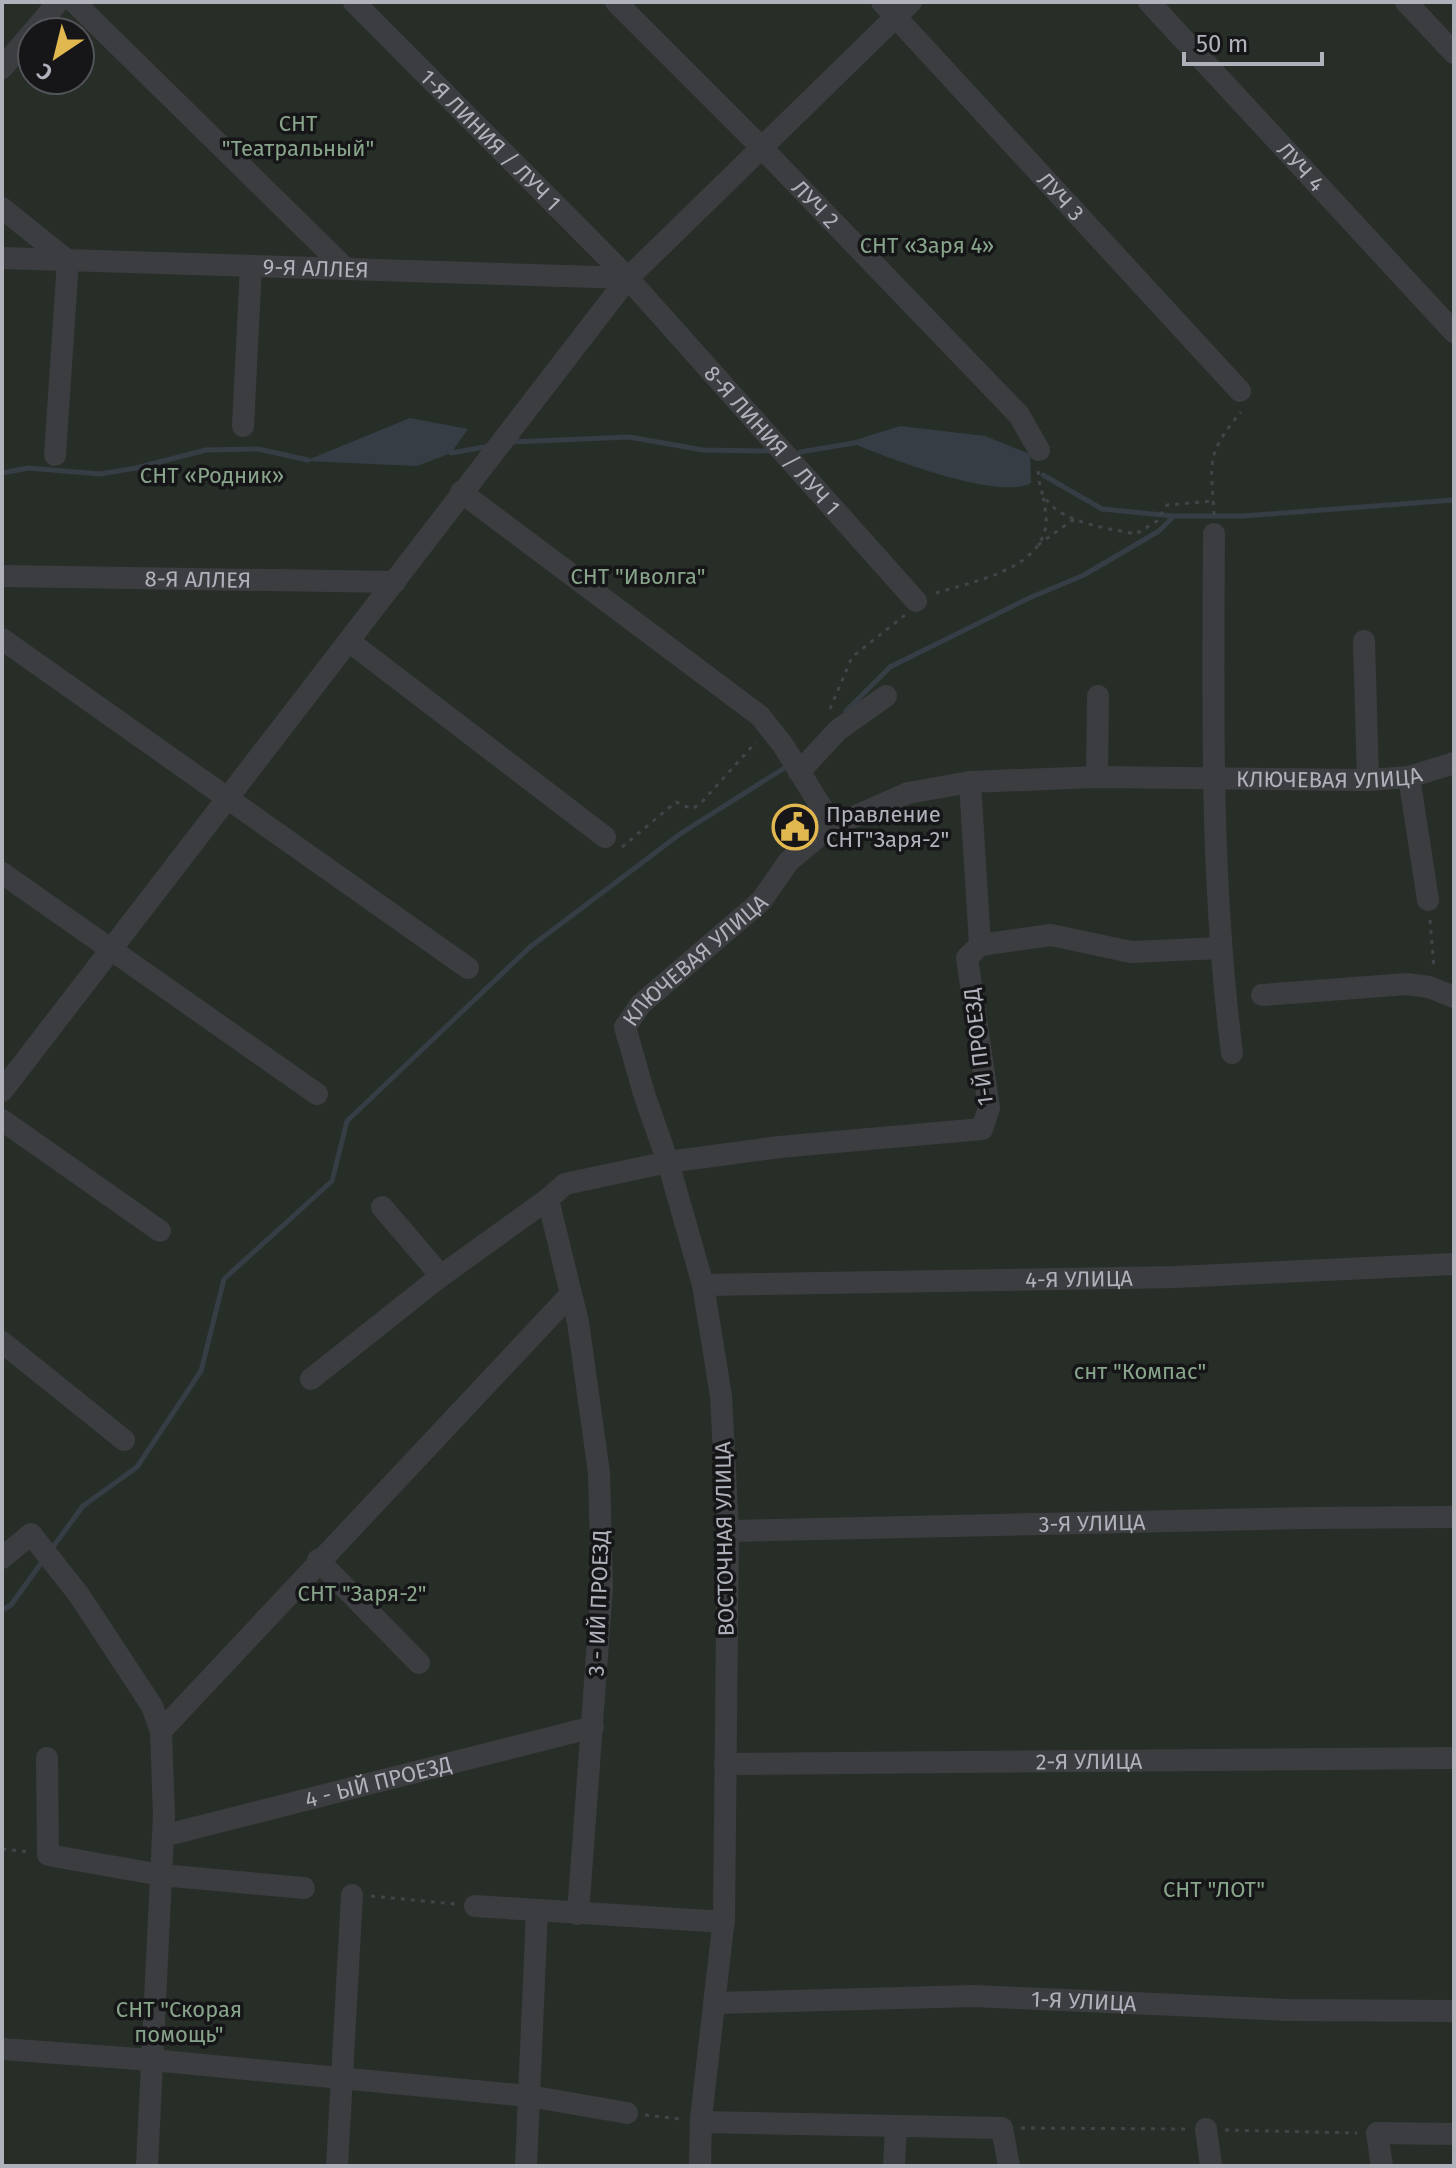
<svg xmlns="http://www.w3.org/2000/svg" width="1456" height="2168" viewBox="0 0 1456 2168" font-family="'Fira Sans',sans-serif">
<rect width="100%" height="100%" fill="#1b1b1d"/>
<path fill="#272e28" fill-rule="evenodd" d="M2,2H1454V2166H2ZM32,32H80V80H32Z"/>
<path fill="#363d45" d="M410,418L468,429L451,453L417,466L305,461Z
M900,426L985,436L1030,454L1031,483C997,501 886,457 849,442Z"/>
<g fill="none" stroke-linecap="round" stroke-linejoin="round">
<path stroke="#363d45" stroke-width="5" d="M511,442L629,437L703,450L772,451
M449,451L451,453L490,446
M800,452L854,443
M2,473L28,468L100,474L136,468L206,450L258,449L308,460
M1043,475L1102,509L1173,516
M846,711L890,667L1027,599L1084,575L1159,531L1174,516H1243L1454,500
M50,1551L83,1506L137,1467L201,1371L224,1279L332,1181L347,1121L530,947L680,834L789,765
M2,1610L11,1605L44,1559"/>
<path stroke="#424448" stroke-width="3" stroke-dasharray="4 6" stroke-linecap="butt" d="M1038,471C1039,476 1039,484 1041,490C1052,522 1107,528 1136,534L1157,521L1167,505L1213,501
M1214,515C1211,462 1205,455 1241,412
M1038,545L1071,521L1079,520
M936,593C971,582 1040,570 1046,525C1047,515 1044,504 1043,494
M830,709L852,657L905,615
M622,847L676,802L692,809L701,803L756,742
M1430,920L1434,968
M2,1849L30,1852
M371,1896L455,1904
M645,2115L681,2119
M1021,2128L1185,2129
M1225,2130L1357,2133"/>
<g stroke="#3c3d41" stroke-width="22">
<path d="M74,2L346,269"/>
<path id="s1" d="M354,2L626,276L916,601"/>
<path id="s2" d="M616,2L762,148L1019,415L1039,450"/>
<path id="s3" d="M882,2L1240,391"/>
<path id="s4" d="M1149,2L1454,332"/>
<path d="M1406,2L1454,53"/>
<path d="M33,32L58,2"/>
<path d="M2,68L32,33"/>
<path d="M2,208L68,261L55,455"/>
<path id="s5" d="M2,258L628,278"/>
<path d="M243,426L251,266"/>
<path d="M461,492L760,716L783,745L833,826"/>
<path d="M1214,534C1213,707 1210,881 1232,1053"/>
<path id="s6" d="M2,576L395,582"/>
<path d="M2,639L468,968"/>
<path d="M1364,641L1368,780"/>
<path d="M350,642L605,837"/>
<path d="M799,772L838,730L886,696"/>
<path d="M1097,777L1098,696"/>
<path d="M1409,777L1428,900"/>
<path d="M970,782L980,945"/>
<path d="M2,873L317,1094"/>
<path d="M1262,995L1407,984L1429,987L1454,997"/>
<path d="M2,1091L628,278L911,2"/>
<path d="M2,1120L160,1231"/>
<path d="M382,1207L441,1276"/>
<path id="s7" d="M703,1285L1176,1277L1454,1264"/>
<path d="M571,1294L578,1322L599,1473L602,1587L578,1914"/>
<path d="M2,1342L124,1440"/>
<path d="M311,1379L441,1276L548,1199"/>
<path id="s8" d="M728,1531L1308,1518L1454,1517"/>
<path d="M2,1558L31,1534L79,1595L152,1706L161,1731L164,1815L147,2166"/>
<path d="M318,1560L419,1663"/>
<path id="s9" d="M161,1731L571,1294L548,1199L565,1184L668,1162L645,1097L625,1027L641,1004L761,901L789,861L814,840L833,826L908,793L970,782L1097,777L1368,780L1409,777L1454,763"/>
<path d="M47,1758L48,1855L161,1875L304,1888"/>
<path id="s10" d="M725,1764L1454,1758"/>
<path id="s11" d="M163,1836L593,1727"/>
<path d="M475,1906L724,1922"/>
<path id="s12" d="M714,2003L974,1996L1287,2010L1454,2011"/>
<path d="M2,2049L152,2060L529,2096L627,2113"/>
<path d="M701,2122L1002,2128L1009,2166"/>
<path d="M1206,2129L1211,2166"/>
<path d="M337,2166L352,1895"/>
<path d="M526,2166L537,1911"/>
<path d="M700,2166L701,2118L724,1918L728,1531L721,1396L703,1285L668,1162L779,1147L982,1129L989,1108L967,958L980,945L1051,935L1131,952L1221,948"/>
<path d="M894,2166L896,2128"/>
<path d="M1382,2166L1377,2133L1454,2134"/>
</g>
</g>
<defs>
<g id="civic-ring" transform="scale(2.3)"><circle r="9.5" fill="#161618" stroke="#e1b74f" stroke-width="1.5"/><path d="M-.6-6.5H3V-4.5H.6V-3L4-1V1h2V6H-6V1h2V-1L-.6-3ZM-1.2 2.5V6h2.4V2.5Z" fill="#e1b74f"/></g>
</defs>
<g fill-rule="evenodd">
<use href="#civic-ring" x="795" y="827"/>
</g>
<g text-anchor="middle" stroke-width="7" stroke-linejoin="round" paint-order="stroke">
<g font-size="22" fill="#88a48b" stroke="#161618">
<text x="298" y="131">СНТ<tspan x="298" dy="25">"Театральный"</tspan></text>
<text x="927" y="253">СНТ «Заря 4»</text>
<text x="212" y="483">СНТ «Родник»</text>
<text x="638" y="584">СНТ "Иволга"</text>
<text x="1140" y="1379">снт "Компас"</text>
<text x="362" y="1601">СНТ "Заря-2"</text>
<text x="1214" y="1897">СНТ "ЛОТ"</text>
<text x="179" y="2017">СНТ "Скорая<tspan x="179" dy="25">помощь"</tspan></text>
</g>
<g font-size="22" fill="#afb2bb" stroke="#161618">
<text dy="8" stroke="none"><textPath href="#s1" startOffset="194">1-Я ЛИНИЯ / ЛУЧ 1</textPath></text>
<text dy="8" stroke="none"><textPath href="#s4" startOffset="224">ЛУЧ 4</textPath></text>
<text dy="8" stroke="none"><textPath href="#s3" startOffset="264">ЛУЧ 3</textPath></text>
<text dy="8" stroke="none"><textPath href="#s2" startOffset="284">ЛУЧ 2</textPath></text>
<text dy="8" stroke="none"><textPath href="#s5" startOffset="314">9-Я АЛЛЕЯ</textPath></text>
<text dy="8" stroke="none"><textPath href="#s1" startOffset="606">8-Я ЛИНИЯ / ЛУЧ 1</textPath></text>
<text dy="8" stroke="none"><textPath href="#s6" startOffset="196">8-Я АЛЛЕЯ</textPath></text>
<text dy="8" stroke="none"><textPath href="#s9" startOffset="1762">КЛЮЧЕВАЯ УЛИЦА</textPath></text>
<text dy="8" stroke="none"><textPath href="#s9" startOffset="1064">КЛЮЧЕВАЯ УЛИЦА</textPath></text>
<text transform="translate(978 1047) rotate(-97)" y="8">1-Й ПРОЕЗД</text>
<text dy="8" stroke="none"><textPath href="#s7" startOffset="376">4-Я УЛИЦА</textPath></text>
<text dy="8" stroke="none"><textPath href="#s8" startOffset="364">3-Я УЛИЦА</textPath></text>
<text transform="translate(724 1539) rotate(-91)" y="8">ВОСТОЧНАЯ УЛИЦА</text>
<text transform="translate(598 1603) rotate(-88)" y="8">3 - ИЙ ПРОЕЗД</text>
<text dy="8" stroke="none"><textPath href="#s10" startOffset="364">2-Я УЛИЦА</textPath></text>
<text dy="8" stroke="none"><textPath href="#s11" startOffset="222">4 - ЫЙ ПРОЕЗД</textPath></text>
<text dy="8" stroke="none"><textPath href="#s12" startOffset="370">1-Я УЛИЦА</textPath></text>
</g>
<g font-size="22" fill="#afb2bb" stroke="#161618" text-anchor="start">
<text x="826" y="822">Правление<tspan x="826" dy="25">СНТ"Заря-2"</tspan></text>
</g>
</g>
<rect width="1456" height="2168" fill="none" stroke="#afb2bb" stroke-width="8"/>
<g transform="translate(56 56) rotate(215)"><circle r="38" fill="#161618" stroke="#535459" stroke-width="2"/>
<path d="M0-6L14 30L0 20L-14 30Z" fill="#e1b74f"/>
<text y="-12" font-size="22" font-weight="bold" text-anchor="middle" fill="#afb2bb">С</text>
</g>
<path d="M1184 52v12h138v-12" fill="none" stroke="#afb2bb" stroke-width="4"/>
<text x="1196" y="52" font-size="24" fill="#afb2bb" stroke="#161618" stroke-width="6" paint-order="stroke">50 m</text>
</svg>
